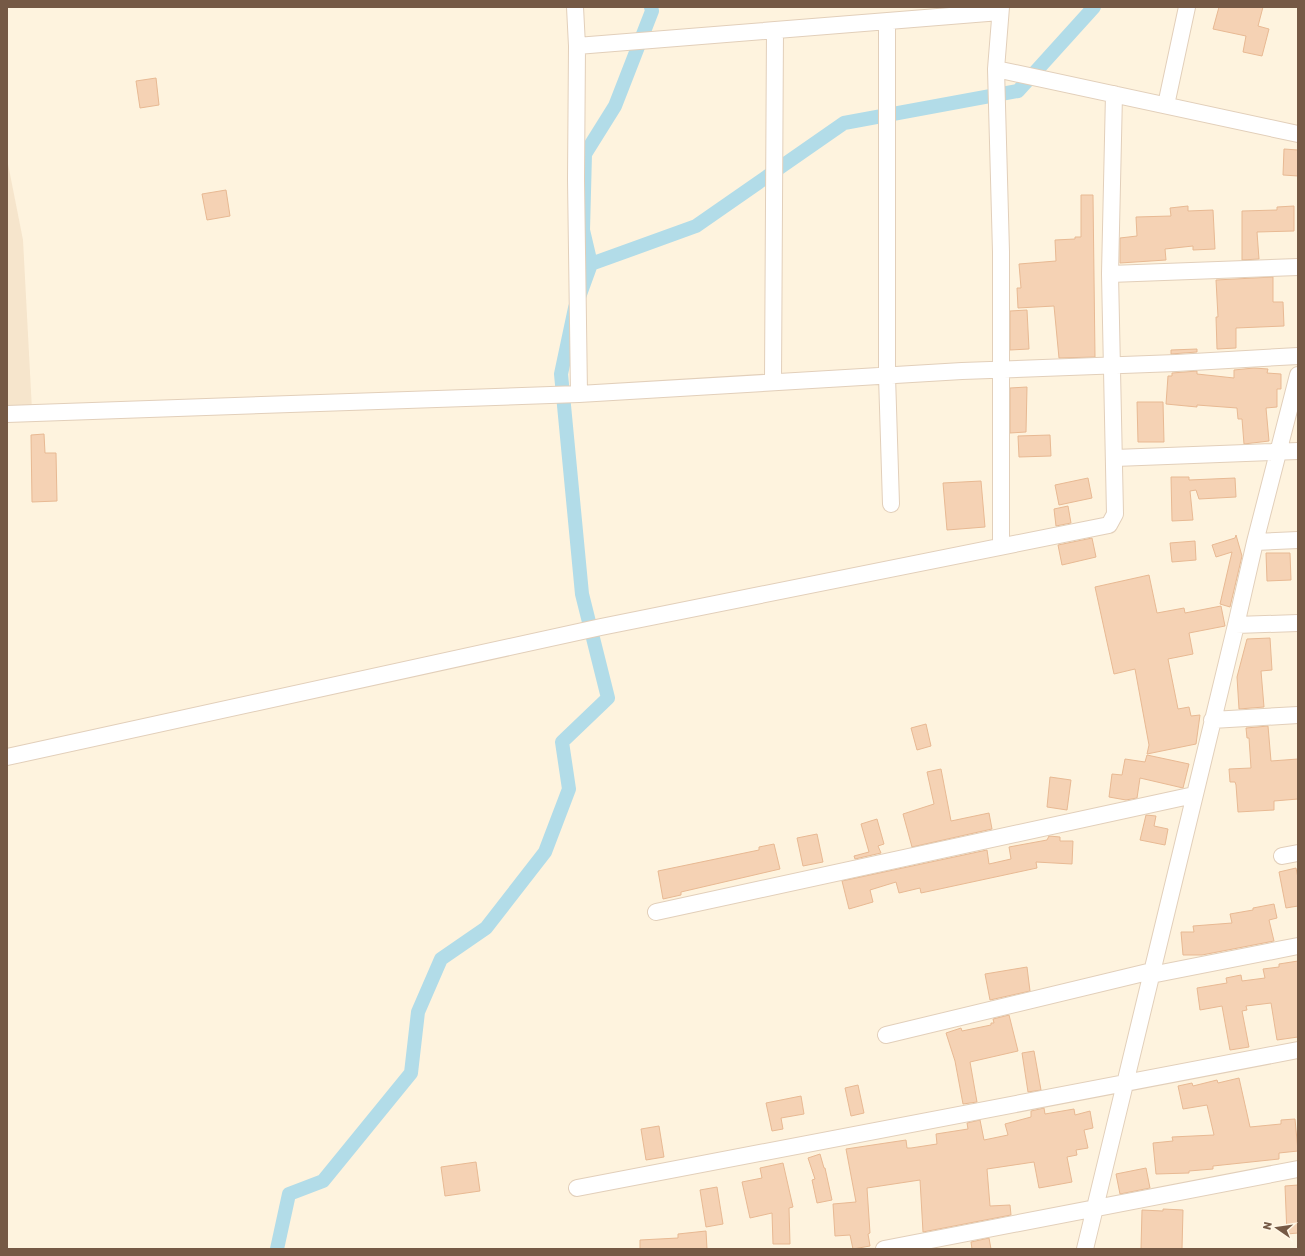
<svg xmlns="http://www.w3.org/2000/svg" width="1305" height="1256" viewBox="0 0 1305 1256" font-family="Rubik,sans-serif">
<rect width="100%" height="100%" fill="#fef3de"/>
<path fill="#f6e5cc" d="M7,159L23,240L32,410L7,408Z"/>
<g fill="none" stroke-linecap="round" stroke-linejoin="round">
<path stroke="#b2dce8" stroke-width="14" d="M591,264L696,226L844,123L1018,91L1094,7
M277,1249L289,1194L323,1181L411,1073L418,1012L441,959L486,928L545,852L569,789L562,742L608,698L582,594L561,374L575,308L591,264L583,230L585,154L615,106L652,11L651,7"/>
</g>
<path fill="#f5d2b4" stroke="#e8b993" d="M1219,7H1263L1258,26L1269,29L1262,56L1243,52L1246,36L1213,29Z
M156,78L159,105L140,108L136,81Z
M1284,149L1298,150V176L1283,175Z
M226,190L230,216L207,220L202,194Z
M1081,195H1093L1095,357L1059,358L1054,306L1018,308L1017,288H1021L1019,264L1056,261L1055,240L1075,239V237H1081Z
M1188,206V211L1213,210L1215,249L1193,250V246L1165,249L1166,260L1120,263V238L1137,236L1136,217L1171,216L1170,208Z
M1294,206V231L1257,232L1259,259L1242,260V211L1277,210V207Z
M1273,277V302H1283L1284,326L1236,328V348L1217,349L1216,317H1218L1216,280Z
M1027,310L1029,349L1010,350V311Z
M1197,349V352L1171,354V350Z
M1254,368L1268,369L1267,373L1281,374V389H1277V407L1266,408L1269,441L1244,444L1242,419H1238L1237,408L1197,405V407L1166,404L1168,376H1172V373L1197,371V374L1234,378V370Z
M1027,387L1026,432L1010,433V388Z
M1137,402H1163L1164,442H1138Z
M44,434L45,453H56L57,501L32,502L31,435Z
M1050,435L1051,456L1019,457L1018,436Z
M1171,477H1189V480L1235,478L1236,497L1199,499L1196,490L1190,491L1193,520L1172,521Z
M1088,478L1092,498L1059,505L1055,485Z
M981,481L985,527L947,530L943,483Z
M1068,506L1071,523L1056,526L1054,509Z
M1236,535L1242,556L1230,607L1220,604L1232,552L1216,557L1212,545L1235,538Z
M1092,538L1096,557L1062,565L1058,545Z
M1195,541L1196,560L1172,562L1170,543Z
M1266,553H1290L1291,580L1267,581Z
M1149,575L1157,613L1184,608L1185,613L1221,606L1225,626L1189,633L1193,654L1168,659L1178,709L1189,707L1191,716L1200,715L1196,744L1147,754L1149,745L1135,669L1114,674L1095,587Z
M1270,638L1272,670L1261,671L1264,707L1239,709L1237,677L1247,639Z
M926,724L931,746L917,750L911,728Z
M1268,726L1271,761L1298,759V799L1274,801V810L1238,812L1236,785L1235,782H1230L1229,769L1251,768L1249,738H1247L1246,728Z
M1147,755L1189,764L1183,788L1140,778L1137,798L1126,800L1109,797L1112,774L1122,775L1125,759L1145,762Z
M941,769L951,821L989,813L992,829L912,847L903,814L934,804L927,772Z
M1050,777L1071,780L1067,810L1047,807Z
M1146,815L1156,816L1154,826L1168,829L1165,845L1140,840Z
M877,819L884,844L878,846L881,853L855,859L854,856L869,852L861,824Z
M817,834L823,862L803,866L797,838Z
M1049,836L1060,837V841H1073L1072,864L1036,862L1037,868L921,893L920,888L899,893L896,882L870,890L873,902L849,909L842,881L987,850L989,864L1011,859L1009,847L1047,840Z
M774,844L780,869L681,892V895L663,899L658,871L759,850V847Z
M1296,868L1298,878V906L1286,908L1279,872Z
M1274,904L1277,918L1269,920L1274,941L1202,955H1183L1181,932H1194L1193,926L1232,923L1230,914L1253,910V908Z
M1298,961V1037L1277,1040L1271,1003L1246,1006L1247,1010L1242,1011L1249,1047L1230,1050L1222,1006L1200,1010L1197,988L1227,983L1226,978L1241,975L1242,981L1265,978L1263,969L1279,967V964Z
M1027,967L1030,991L990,1000L985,974Z
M1009,1015L1018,1051L970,1062L977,1102L963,1104L955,1061L946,1033L961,1028L962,1031L991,1025V1023H994L993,1019Z
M1034,1051L1041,1090L1028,1092L1022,1053Z
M1239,1078L1250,1127L1281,1124V1120L1295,1119L1298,1151L1279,1153V1159L1213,1166V1169L1189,1171V1173L1156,1174L1153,1143L1173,1141L1172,1137L1214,1135L1207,1105L1183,1109L1178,1086L1192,1083L1193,1086L1217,1080L1218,1083Z
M858,1085L864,1113L851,1116L845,1088Z
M801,1096L804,1114L781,1118L783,1129L772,1131L766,1103Z
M1044,1108L1045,1114L1074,1109L1075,1115L1090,1111L1093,1128L1084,1130L1088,1148L1076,1150L1077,1155L1067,1157L1072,1182L1039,1188L1034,1162L987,1169L990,1206L1010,1205L1011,1215L923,1232L920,1180L867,1188L870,1233L868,1234L870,1246L853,1249L850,1235L835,1236L833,1204L856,1202L846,1149L906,1140L907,1148H911L937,1144L936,1134L968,1129L967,1123L980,1120L984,1140L1008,1135L1005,1124L1031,1117V1111Z
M659,1126L664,1157L646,1160L641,1129Z
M820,1154L824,1168H825L832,1200L817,1203L812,1180L815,1179L808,1158Z
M476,1162L480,1191L445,1196L441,1167Z
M783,1163L793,1207L789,1208L790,1244H773L772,1213L750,1218L742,1182L762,1178L760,1168Z
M1146,1168L1150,1188L1120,1194L1116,1174Z
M1298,1185V1233L1287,1234L1285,1186Z
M717,1187L723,1224L706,1227L700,1190Z
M1163,1209L1183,1210L1182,1249H1141L1142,1210L1163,1211Z
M706,1231L707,1249H640V1240L678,1238V1234Z
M989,1238L991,1249H972L971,1242Z"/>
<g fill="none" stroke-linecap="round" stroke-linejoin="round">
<g stroke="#e2cfba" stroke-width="18">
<path id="minor" d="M575,7L577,46L576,179L579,394
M1001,7L996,69L1001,252V546
M887,21V376L891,504
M577,46L1000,12
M996,69L1298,134
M1166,105L1187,7
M1110,274L1298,267
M773,381L775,30
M7,414L579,394L962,371L1176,363L1298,356
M1115,458L1298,451
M1255,542L1298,540
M1236,625L1298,623
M1212,720L1298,715
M7,757L601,627L1109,525L1115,514L1110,274L1114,94
M1282,856L1298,853
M656,912L1194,795
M1151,975L1298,946
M886,1035L1152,971
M577,1188L1298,1050
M884,1249L1298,1169
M1085,1249L1236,625L1255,542L1298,375"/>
</g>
<use href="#minor" stroke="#fff" stroke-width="16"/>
</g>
<rect width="1305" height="1256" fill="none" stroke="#755945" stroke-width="16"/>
<g transform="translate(1277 1228) rotate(283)" stroke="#fff7e6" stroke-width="3" paint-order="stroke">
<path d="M0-3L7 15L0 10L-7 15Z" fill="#755945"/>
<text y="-6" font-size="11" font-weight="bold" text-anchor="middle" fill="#755945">N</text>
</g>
</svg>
